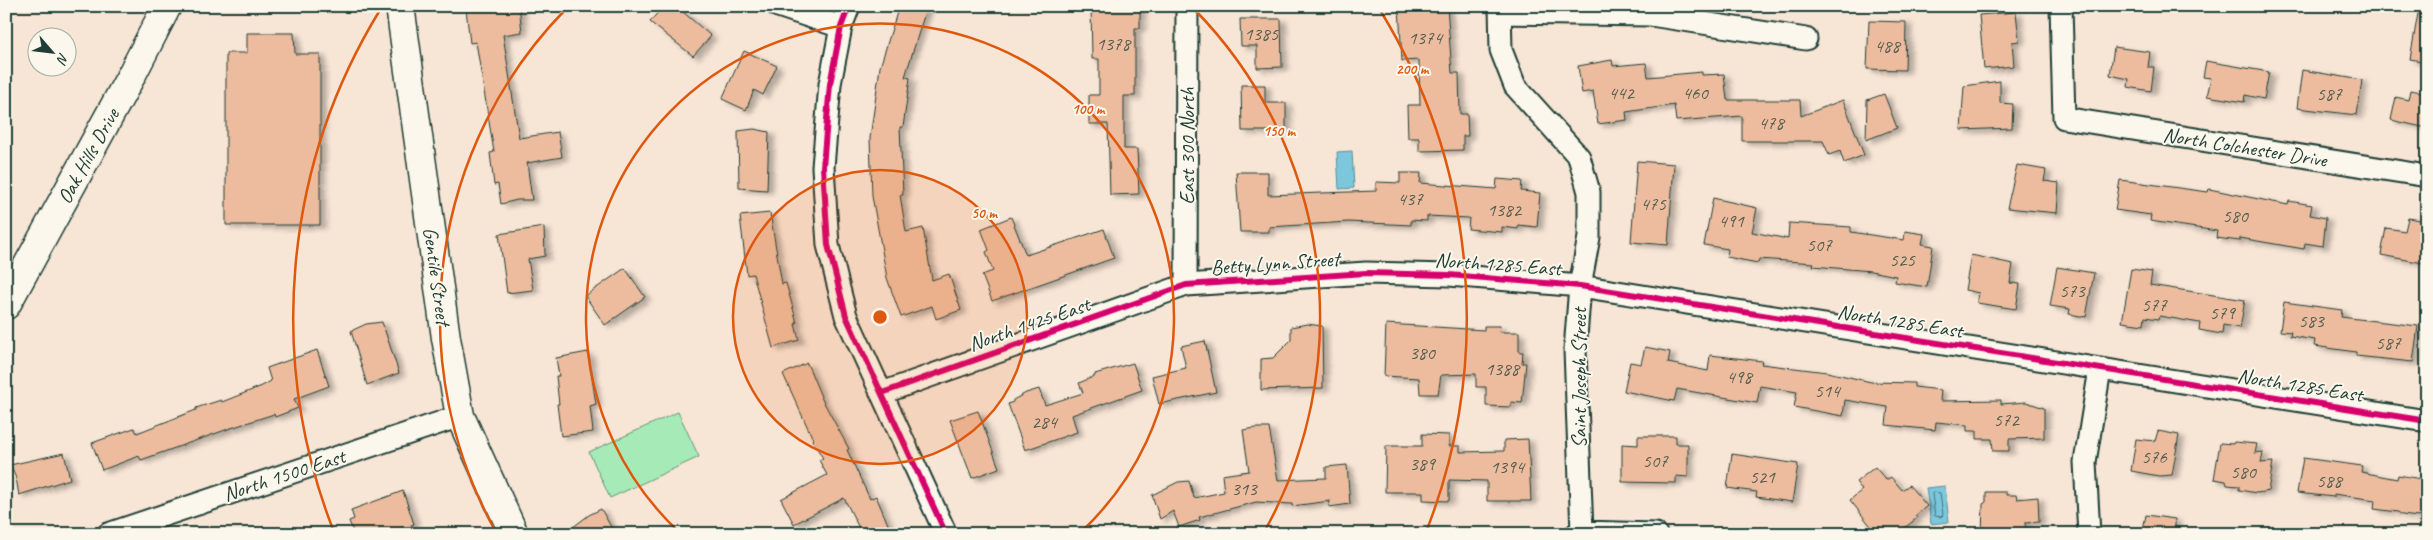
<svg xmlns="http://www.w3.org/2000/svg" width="2433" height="540" viewBox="0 0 2433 540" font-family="Caveat,sans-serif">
<defs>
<filter id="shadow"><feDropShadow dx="5.5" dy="3" stdDeviation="2.5" flood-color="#0004"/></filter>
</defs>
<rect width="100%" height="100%" fill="#f7e5d5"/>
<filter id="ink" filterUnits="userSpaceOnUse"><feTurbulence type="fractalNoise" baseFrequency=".02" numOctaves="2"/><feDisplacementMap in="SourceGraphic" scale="10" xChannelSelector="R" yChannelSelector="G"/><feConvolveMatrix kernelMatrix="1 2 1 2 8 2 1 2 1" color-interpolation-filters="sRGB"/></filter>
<g filter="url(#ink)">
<path fill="#a6ebb7" stroke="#629476" d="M678,412L699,457L610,498L589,452Z"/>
<path fill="#7cc7dc" stroke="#579099" d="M1352,151L1354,188L1339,189L1337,152Z
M1945,486L1949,522L1931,524L1926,488Z"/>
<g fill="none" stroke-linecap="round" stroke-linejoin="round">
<path stroke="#447477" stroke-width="1" d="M1934,492L1940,493L1943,515L1941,517L1935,516L1932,494Z"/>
</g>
<path fill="#edbc9e" stroke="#1f3d34" filter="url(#shadow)" d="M492,6H519L522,32L503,35L519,138L558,132L562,157L527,163L532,200H517L501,204L498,184L494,185L490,153L494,152L476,42L470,43L466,9Z
M663,6H676L711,36L693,56L650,22Z
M899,6H927L905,77L910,78L903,127H900L903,195H900L906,232L923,228L932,280L949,274L961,310L936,319L932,306L901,317L887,278L872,196L870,138L880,67Z
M1091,6H1140V28H1135V96H1124V149H1137L1139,194L1110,195L1108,124H1089V95H1099V59H1092Z
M1399,6H1447L1452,73H1459L1460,114H1467L1468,136H1463V150L1419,151V138H1408L1407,105H1420L1419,60L1402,61Z
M2016,12L2019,41L2012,42L2014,66L1984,69L1979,15Z
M2418,13L2427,14V62L2410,59Z
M1240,19H1281L1282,67L1257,68V46H1241Z
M1869,21L1906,22L1905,70L1867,69Z
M247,33H294L295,54H320V225H226V53H247Z
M2114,47L2150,52L2148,67H2154L2151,91L2128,87L2129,79L2110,75Z
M744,51L777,66L763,95L754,90L746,110L722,99Z
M1612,60L1613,66L1646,63L1648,77L1702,72V75L1724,74L1727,100H1800L1801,116L1843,100L1864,155L1844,163L1840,151L1829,155L1823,141H1742V116L1676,121L1674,105L1626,112L1627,120L1598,124L1593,91L1582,93L1578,66Z
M2206,61L2269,72L2264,99L2245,95L2244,102L2207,96L2211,78L2203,77Z
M2302,70L2362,80L2357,115L2297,108Z
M2000,81V103L2013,104L2012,128L1961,130L1964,86Z
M1241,85H1265V103H1286V131H1242Z
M2410,90L2427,93V128L2391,120L2396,97L2408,100Z
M1884,94L1897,128L1866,140L1867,100Z
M754,129L769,132L767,190L739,188L738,131Z
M1637,161L1674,164L1668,245L1631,242Z
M2017,165L2046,170L2044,181L2059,183L2057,213L2007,208Z
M1236,172H1268V195L1376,191V182L1400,183V173H1421L1420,183L1496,189L1497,179L1522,181L1521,191L1540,193L1537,227L1518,225V229L1502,227V232L1468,229L1469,218L1427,216V221L1411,220V225L1348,222L1269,227V232H1240Z
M2120,180L2208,192L2209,189L2288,205L2289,201L2312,205L2310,215L2326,218L2323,246L2305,243L2304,249L2240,238V241L2216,238L2217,231L2150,221L2151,215L2115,210Z
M1713,198L1757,208L1752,232L1788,239L1789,223L1851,227V232L1904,240L1905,231L1924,234L1922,244L1933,246L1927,287L1895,282L1896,276L1871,271L1813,266L1814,263L1759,259L1758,263L1727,257L1728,249L1704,245Z
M770,213L782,284L786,283L797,323L795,324L799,340L773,348L753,274L747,275L740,216Z
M1011,217L1026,255L1104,229L1114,258L992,301L982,275L993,271L986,252L989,250L981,229Z
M2408,218L2427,221V244L2423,263L2381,255L2386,228L2405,231Z
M544,227L545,256L528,259L533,290L507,293L499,234Z
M1971,255L2013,264L2010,283L2020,284L2016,309L1977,303L1979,293L1965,290Z
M2057,267L2094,273L2086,317L2069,314L2070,309L2050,306Z
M625,268L645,297L605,325L585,296Z
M2131,269L2152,272L2150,285L2245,300L2240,328L2223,325L2222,334L2199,330L2200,323L2159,316L2158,319L2145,317L2144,325L2122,322Z
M2284,302L2342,310L2341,317L2418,326L2413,362L2356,356V352L2314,346L2315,340L2290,336L2291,332L2280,331Z
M382,322L399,373L367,385L351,331L366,324Z
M1307,324L1322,326L1323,388L1261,390V359L1273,358L1291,340V327Z
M1386,324L1484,330V326H1500L1499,332H1519V352H1523L1522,363H1526L1522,403L1511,402V407L1486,406V387H1476V374L1441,375L1438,394H1420L1419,378L1384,376Z
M1205,341L1216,392L1159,404L1152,376L1186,368L1181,346Z
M1645,347L1670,352L1668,363L1708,371L1710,355L1762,361L1761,364L1827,372L1871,382L1914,383V387L1941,390L1940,401L2001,400V404L2026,402L2044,408V438L2009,439V451H1993L1992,439H1977V431H1967V425L1936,422L1935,430L1886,425L1888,407L1845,400L1843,416L1794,407L1797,392L1760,386L1757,403L1677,389L1674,401L1624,391L1630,362L1641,364Z
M317,350L329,386L294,399L298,408L275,417L274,414L231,428L141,460L139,456L102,470L92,443L134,428L137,433L196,410V408L221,400L222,402L262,386L271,381L267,368Z
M588,352L596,404L590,406L593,432L561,436L557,404H559L556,376H559L556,358Z
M807,363L822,399L849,449L847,450L870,499L876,496L892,534H862L844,498L794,524L781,499L827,475L819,460L823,458L812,440L813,439L783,374Z
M1133,363L1142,390L1072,415L1077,432L1025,450L1008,404L1013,402V400L1026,393L1039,389L1045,405L1083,393L1079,383L1095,376V374Z
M978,411L999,468L972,478L950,420Z
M1256,428H1269L1278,480L1326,478V467L1347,465L1350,504L1329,507L1330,501L1292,506V504L1256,502L1199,517L1200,520L1179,527L1173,511L1160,519L1152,495L1178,482L1189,481L1194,498L1224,492L1222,475L1249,471L1243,430Z
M2158,431L2179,435L2172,475L2159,476L2131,471L2136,439L2155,441Z
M1422,434L1449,435V446H1460V452L1504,451V440L1528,439L1531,501H1487V481L1449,480V501L1423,500V492H1385L1386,446H1422Z
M1638,436H1676V444H1688V477L1676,476V483L1622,482V444L1638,445Z
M2234,442L2257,444L2255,453L2263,452L2261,463L2273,462L2268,491L2257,493L2239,490V486L2227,485L2226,481L2214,479L2220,443L2233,444Z
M64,453L70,479L19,495L16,478L10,465Z
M1732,454L1798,464L1792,502L1756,497L1757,492L1727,488Z
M2303,458L2362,466L2361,472L2397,479L2398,475L2427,480V518L2402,515L2398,512L2374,509L2375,500L2334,494V497L2297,493Z
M1875,467L1886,480L1891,477L1902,490L1909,485L1927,506L1915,516L1917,518L1897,534H1877L1850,500L1862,490L1856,482Z
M403,491L414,524L411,525L413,530L403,534H354L349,521L354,519L351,510Z
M1986,492H2006V495H2016L2017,499L2038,497L2039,522L2025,523L2026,534H1982L1983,504L1986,502Z
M601,509L615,534H564L589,515Z
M2146,515L2175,519V534H2142Z"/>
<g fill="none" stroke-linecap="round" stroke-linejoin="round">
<g stroke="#1f3d34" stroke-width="25">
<path id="street" d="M778,6L841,27
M849,6L841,27L830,84L823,167L828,245L846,316L946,534
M1500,6L1501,50L1515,86L1579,157L1589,192V237L1580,286L1575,350L1582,532
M2061,6L2064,118L2427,176
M1500,13L1651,15L1806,39
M1186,285L1187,6
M882,393L1186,285L1366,273L1449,275L1580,286L2427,421
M108,534L460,416
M1576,534L1582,532L1656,534
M2089,534L2085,462L2100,369"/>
</g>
<g stroke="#1f3d34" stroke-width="31">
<path id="secondary" d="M400,6L446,338L460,416L514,534
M6,305L131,76L167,6"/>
</g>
<use href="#street" stroke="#fbf7ec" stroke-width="21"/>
<use href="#secondary" stroke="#fbf7ec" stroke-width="28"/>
<g stroke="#fbf7ec" stroke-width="9">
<path id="cycleway" d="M849,6L841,27L830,84L823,167L828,245L846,316L946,534
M882,393L1186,285L1366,273L1449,275L1580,286L2427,421"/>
</g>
<use href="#cycleway" stroke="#d6006c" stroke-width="6"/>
</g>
</g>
<circle cx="880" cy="317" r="147" fill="#de580e" fill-opacity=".12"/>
<g fill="none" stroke="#de580e" stroke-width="2.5">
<circle cx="880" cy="317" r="147"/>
<path d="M679 532A294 294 0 1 1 1081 532"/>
<path d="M497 534A440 440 0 0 1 566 9M1194 9A440 440 0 0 1 1263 534"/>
<path d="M334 532A587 587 0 0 1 380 10M1380 10A587 587 0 0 1 1426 532"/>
</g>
<g text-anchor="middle" stroke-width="4" stroke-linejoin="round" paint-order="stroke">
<g font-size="19" fill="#525d4e">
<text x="1261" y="40">1385</text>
<text x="1425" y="44">1374</text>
<text x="1113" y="50">1378</text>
<text x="1887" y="52">488</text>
<text x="1621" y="99">442</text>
<text x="1695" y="99">460</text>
<text x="2329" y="100">587</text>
<text x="1771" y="129">478</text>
<text x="1410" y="205">437</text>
<text x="1653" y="210">475</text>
<text x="1504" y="216">1382</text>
<text x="2235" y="222">580</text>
<text x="1731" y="227">491</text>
<text x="1819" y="251">507</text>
<text x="1902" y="266">525</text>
<text x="2072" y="297">573</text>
<text x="2154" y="311">577</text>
<text x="2222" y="319">579</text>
<text x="2311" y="327">583</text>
<text x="2388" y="349">587</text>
<text x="1422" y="359">380</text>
<text x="1502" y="375">1388</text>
<text x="1739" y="383">498</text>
<text x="1827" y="397">514</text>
<text x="2006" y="426">572</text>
<text x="1044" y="428">284</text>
<text x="2154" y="463">576</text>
<text x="1655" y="467">507</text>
<text x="1422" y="470">389</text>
<text x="1507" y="473">1394</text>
<text x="2243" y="478">580</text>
<text x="1762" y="483">521</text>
<text x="2329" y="487">588</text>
<text x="1244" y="495">313</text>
</g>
<g font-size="21" fill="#1f3d34" stroke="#fbf7ec">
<text transform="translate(1187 146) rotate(-90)" y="7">East 300 North</text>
<text transform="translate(2245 147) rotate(9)" y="7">North Colchester Drive</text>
<text transform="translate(88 156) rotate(-61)" y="7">Oak Hills Drive</text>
<text transform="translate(1275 263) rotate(-4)" y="7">Betty Lynn Street</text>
<text transform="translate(1498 264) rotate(4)" y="7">North 1285 East</text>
<text transform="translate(437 276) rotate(82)" y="7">Gentile Street</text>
<text transform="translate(1900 321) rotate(9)" y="7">North 1285 East</text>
<text transform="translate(1029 324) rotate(-19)" y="7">North 1425 East</text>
<text transform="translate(1579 378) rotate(-90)" y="7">Saint Joseph Street</text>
<text transform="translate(2300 385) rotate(9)" y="7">North 1285 East</text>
<text transform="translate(284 475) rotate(-18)" y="7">North 1500 East</text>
</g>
</g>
<circle cx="880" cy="317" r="8" fill="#de580e" stroke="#fbf7ec" stroke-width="2.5"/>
<g font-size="15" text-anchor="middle" font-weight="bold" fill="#de580e" stroke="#fbf7ec" stroke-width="4" stroke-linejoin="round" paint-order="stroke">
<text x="1412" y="74">200 m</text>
<text x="1088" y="114">100 m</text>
<text x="1279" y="136">150 m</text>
<text x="984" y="218">50 m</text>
</g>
<rect width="2433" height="540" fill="none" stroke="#fbf7ec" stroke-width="25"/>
<rect x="12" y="12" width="2408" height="515" fill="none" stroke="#1f3d34" stroke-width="2" filter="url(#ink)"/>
<g transform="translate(52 52) rotate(118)"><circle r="24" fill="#fbf7ec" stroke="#a3ada2"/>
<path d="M0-4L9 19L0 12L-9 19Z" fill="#1f3d34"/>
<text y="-8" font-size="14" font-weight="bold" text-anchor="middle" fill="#1f3d34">N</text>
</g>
</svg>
